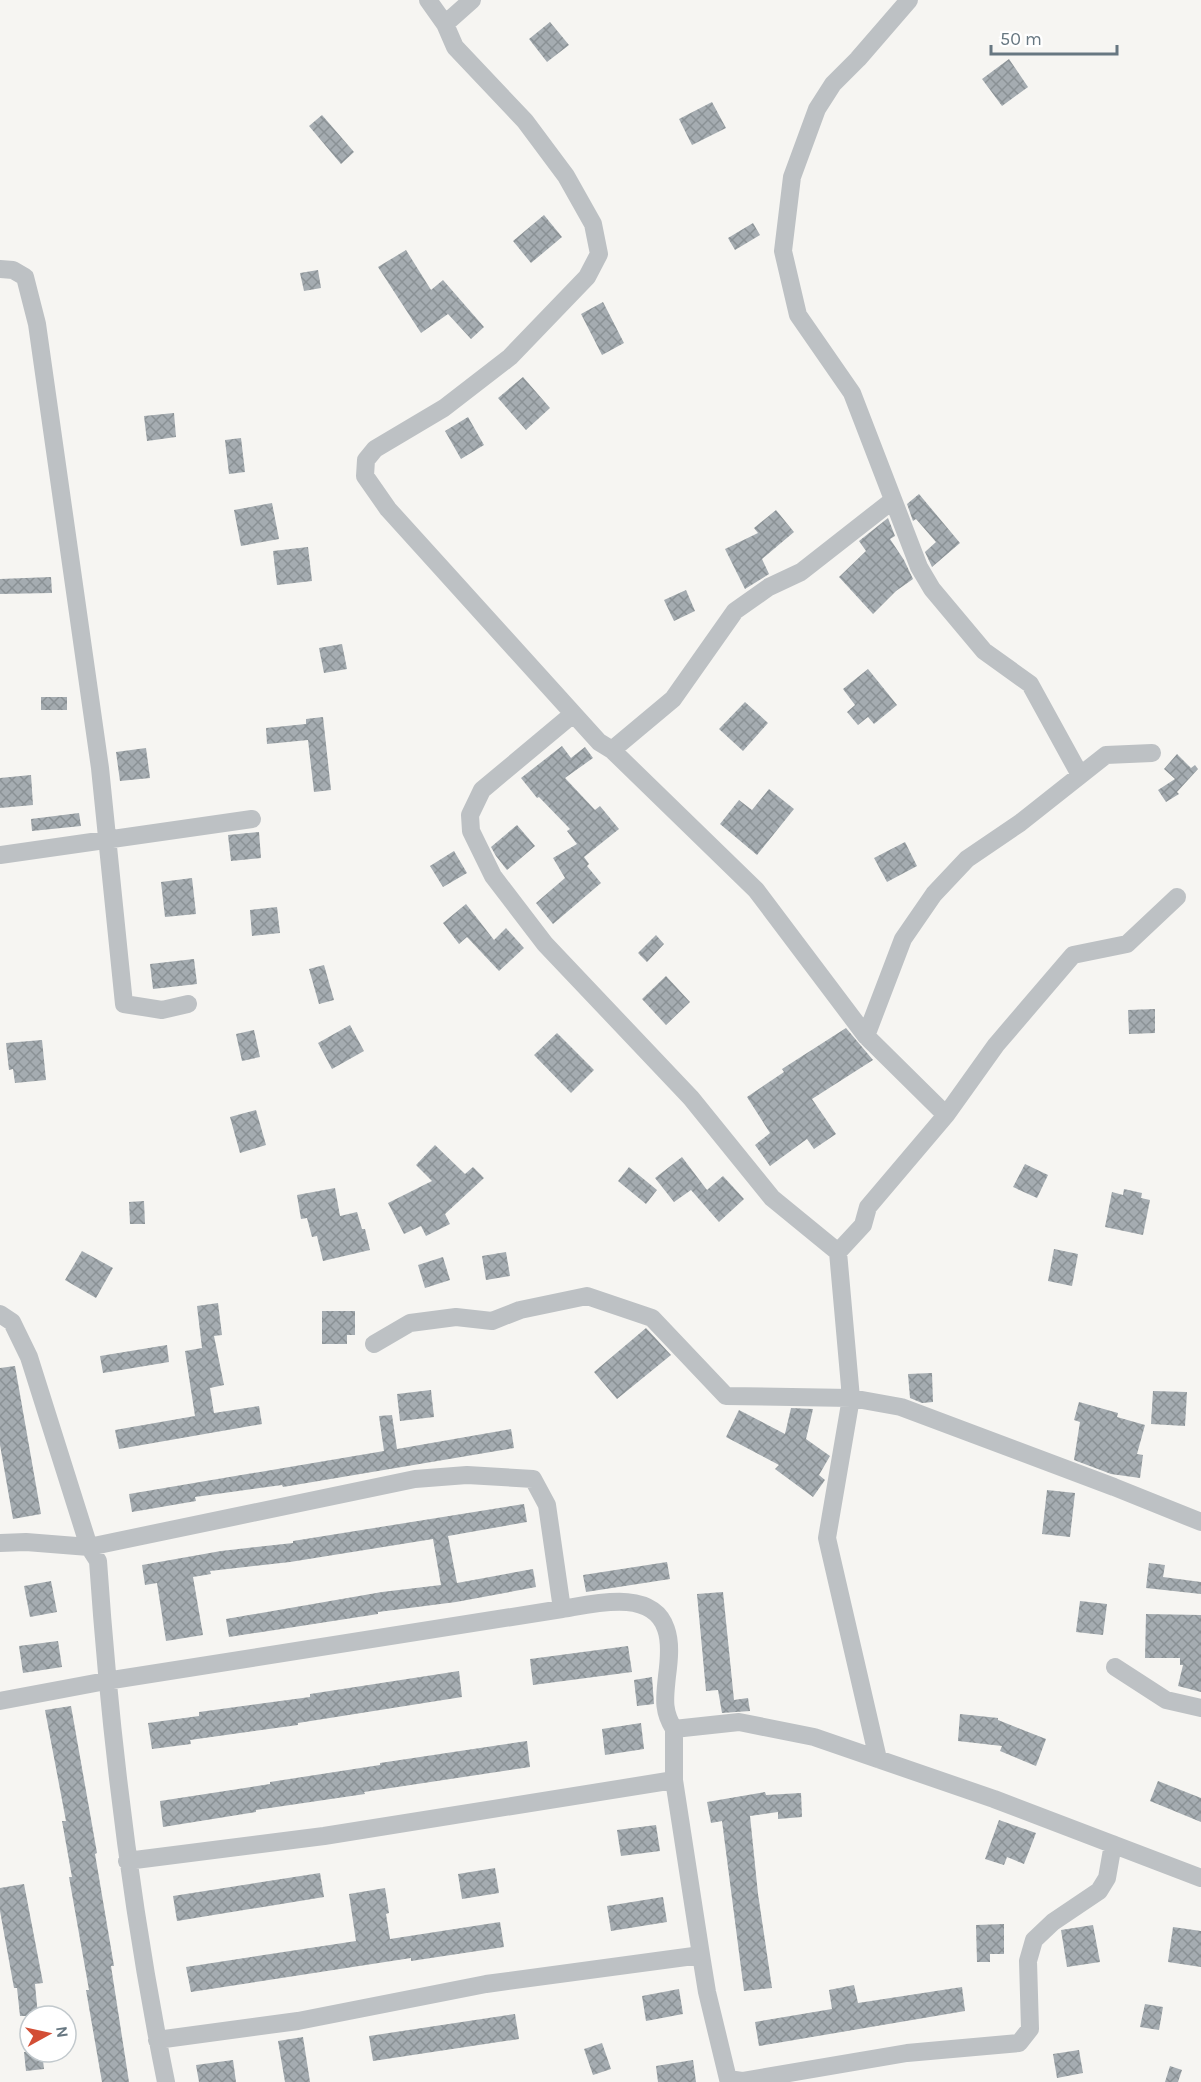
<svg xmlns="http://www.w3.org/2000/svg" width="1201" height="2082" viewBox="0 0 1201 2082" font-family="Karla,sans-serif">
<defs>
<pattern id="building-cross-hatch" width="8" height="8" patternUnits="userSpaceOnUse" patternTransform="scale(1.5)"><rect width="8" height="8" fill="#a5acb1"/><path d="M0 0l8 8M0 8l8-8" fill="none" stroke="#8a9195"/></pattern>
</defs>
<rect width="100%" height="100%" fill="#f6f5f2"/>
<path fill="url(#building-cross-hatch)" d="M550,22L569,45L547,62L529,39Z
M1009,59L1028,87L1002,106L982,79Z
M712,102L726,128L692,145L679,119Z
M322,115L354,152L341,164L309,126Z
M544,215L562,237L531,263L513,241Z
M753,223L760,235L735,250L728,238Z
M406,250L431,290L443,280L484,327L471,339L448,314L421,333L378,267Z
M318,270L321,288L304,291L300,273Z
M603,302L624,343L602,355L581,314Z
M523,377L550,408L526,430L498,398Z
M174,413L176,437L147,441L144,416Z
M468,417L484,445L461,459L445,431Z
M241,438L245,472L229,474L225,440Z
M919,494L960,543L932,567L925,552L936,542L916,519L913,521L907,504Z
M272,503L279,539L241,546L234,510Z
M776,510L794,532L762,559L769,574L745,589L725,549L758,533L754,528Z
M888,518L895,536L890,539L904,560L913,579L896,591L873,614L839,577L866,551L859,541Z
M308,547L312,581L277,585L273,551Z
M51,577L52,593L0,594V579Z
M686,590L695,611L674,621L664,600Z
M342,644L347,669L324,673L319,648Z
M868,669L897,705L874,724L868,717L858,725L847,712L855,705L843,689Z
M41,697H67V710H41Z
M745,702L768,723L743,751L719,729Z
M323,717L331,790L314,792L308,740L267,744L266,728L306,724V719Z
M562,746L571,758L585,747L593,758L565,778L595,810L600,806L619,829L584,857L589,864L587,866L601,883L553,924L536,903L565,878L553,858L577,844L567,831L570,829L539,797L537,798L521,778Z
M146,748L150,778L120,781L116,752Z
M1177,754L1191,768L1195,765L1198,769L1177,792L1179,794L1166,802L1158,790L1175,779L1164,769Z
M31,775L33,805L0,808V778Z
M769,789L794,809L757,855L720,824L739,800L752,810Z
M79,813L81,826L32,831L31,819Z
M517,825L535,846L507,870L496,856L491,847Z
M259,832L261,858L231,861L228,835Z
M905,842L917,866L887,882L874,858Z
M454,851L467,873L443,887L430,866Z
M192,878L196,914L165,917L161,882Z
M466,904L494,940L506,928L524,948L499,971L467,937L459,944L443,923Z
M277,907L280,933L252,936L250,910Z
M656,935L664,944L647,962L638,953Z
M194,959L197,984L153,989L150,964Z
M324,965L334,1000L319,1004L309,969Z
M666,976L690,1002L666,1025L642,999Z
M1155,1009V1033L1129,1034L1128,1010Z
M350,1025L364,1051L332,1069L318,1043Z
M846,1028L873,1060L812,1099L836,1134L814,1149L807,1139L770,1166L755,1145L770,1133L747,1097L784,1072L782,1069Z
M254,1030L260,1057L242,1061L236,1034Z
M557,1033L594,1070L571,1093L534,1055Z
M42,1040L46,1080L15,1083L13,1069L9,1070L6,1043Z
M256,1110L266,1145L240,1153L230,1117Z
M435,1145L465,1174L473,1167L484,1178L445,1214L450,1224L426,1236L421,1226L404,1234L388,1203L432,1181L416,1165Z
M682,1157L707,1190L723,1176L744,1199L719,1222L691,1190L674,1202L655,1178Z
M1025,1164L1048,1175L1037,1198L1013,1187Z
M629,1167L657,1190L646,1204L618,1181Z
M335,1188L340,1216L357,1212L362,1229H365L370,1250L323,1261L317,1236L312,1237L307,1218L301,1219L297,1195Z
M1124,1189L1142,1193L1141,1198L1150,1200L1143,1235L1105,1227L1112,1192L1123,1195Z
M144,1201L145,1224H130L129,1202Z
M1054,1249L1078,1254L1072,1286L1048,1281Z
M82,1251L113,1268L96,1298L65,1280Z
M506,1252L510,1276L486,1280L482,1256Z
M443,1257L450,1280L425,1288L418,1265Z
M218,1303L222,1335L214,1336L224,1385L210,1388L214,1413L259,1406L262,1424L119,1449L115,1430L195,1416L185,1351L202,1348L197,1306Z
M322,1311H355V1335H347V1344H322Z
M646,1328L671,1355L617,1399L594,1372Z
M167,1345L169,1362L103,1373L100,1356Z
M15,1366L41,1514L13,1519L0,1445V1368Z
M932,1373L933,1402L922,1403L910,1398L908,1374Z
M431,1390L434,1417L400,1421L397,1394Z
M1153,1391L1187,1392L1185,1426L1151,1424Z
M1079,1402L1118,1413L1117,1417L1145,1425L1137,1454L1143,1455L1140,1478L1111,1474L1074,1460L1080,1422L1074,1420Z
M791,1408L813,1409L806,1439L830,1456L819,1475L825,1480L813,1497L775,1469L779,1465L726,1437L739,1410L785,1434Z
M392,1415L397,1449L511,1429L514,1448L283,1487L282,1485L195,1497L196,1501L132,1512L129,1494L384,1451L379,1416Z
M1047,1490L1075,1493L1070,1537L1042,1534Z
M524,1504L527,1522L448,1536L457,1583L533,1569L536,1587L456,1602L378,1612V1614L229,1637L226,1619L382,1592L441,1585L433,1539L290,1562L210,1571L211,1574L193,1577L203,1635L166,1641L157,1583L145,1585L142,1565L221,1551L293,1543V1541Z
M667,1562L670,1579L586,1592L583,1575Z
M1149,1563L1165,1565L1163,1577L1201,1582V1594L1146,1588Z
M51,1581L57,1612L30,1617L24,1586Z
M723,1592L734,1700L748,1698L750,1711L722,1713L718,1690L706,1691L697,1594Z
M1080,1601L1107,1604L1103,1635L1076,1632Z
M1146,1614L1201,1615V1692L1178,1686L1183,1665H1180V1658H1145Z
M58,1641L62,1667L23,1673L19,1646Z
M628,1646L632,1672L533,1685L530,1659Z
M459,1671L462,1697L298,1723V1725L190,1740L191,1744L152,1749L148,1723L199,1716V1712L310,1697V1694Z
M652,1677L654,1704L637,1706L634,1680Z
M71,1706L97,1853L95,1854L114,1966H111L129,2082H102L86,1990H89L69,1877H72L62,1821H66L45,1710Z
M960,1714L998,1718V1720L1046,1739L1036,1766L1000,1751L1002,1746L958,1741Z
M641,1723L644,1749L605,1755L602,1729Z
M527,1741L530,1767L364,1792L365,1794L256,1810V1812L163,1827L160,1801L270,1784V1782L380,1765V1763Z
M1158,1781L1201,1798V1822L1150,1801Z
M765,1792L766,1795L801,1793L802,1817L778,1819V1812L750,1816L758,1894L772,1988L744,1991L722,1821L711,1823L707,1802Z
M999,1820L1036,1833L1024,1864L1007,1857L1004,1865L985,1859Z
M656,1825L660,1851L621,1856L617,1830Z
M495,1868L499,1893L462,1899L458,1874Z
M320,1873L324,1897L177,1921L173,1896Z
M24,1884L43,1983L35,1984L38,2016H20L17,1988H14L0,1911V1888Z
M385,1888L389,1913L386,1914L390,1939L500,1922L504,1947L411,1961V1958L191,1992L186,1967L356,1941L349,1894Z
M663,1897L667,1922L611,1931L607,1906Z
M1004,1924V1954H990V1962H977L976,1925Z
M1093,1925L1100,1962L1067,1967L1061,1930Z
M1173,1927L1201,1931V1967L1168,1962Z
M854,1985L858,2003L962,1987L965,2011L759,2046L755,2022L832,2009L829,1990Z
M679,1989L683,2014L646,2021L642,1996Z
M1145,2004L1163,2007L1159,2030L1140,2027Z
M515,2014L519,2039L373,2061L369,2036Z
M303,2037L310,2082H285L278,2041Z
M602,2043L611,2069L593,2075L584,2049Z
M1079,2050L1083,2073L1057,2078L1053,2054Z
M24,2052H42L44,2069L26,2071Z
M233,2060L236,2082H199L196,2065Z
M693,2060L696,2082H658L656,2066Z
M1170,2066L1182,2070L1178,2082H1165Z"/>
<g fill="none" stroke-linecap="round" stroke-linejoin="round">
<path stroke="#bdc1c4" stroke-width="18" d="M428,0L445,24
M472,0L445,24L455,47L525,121L566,176L593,224L599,254L587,277L510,357L444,408L375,449L366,460L365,476L388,509L599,742L612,750L756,890L866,1036L946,1115
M909,0L858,59L833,84L817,109L792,177L783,251L798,315L852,393L919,567L932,589L984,651L1030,684L1080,775
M0,269L13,270L25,277L37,324L100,768L124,1004L162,1010L188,1004
M573,714L482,790L470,815L471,831L493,876L545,944L691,1098L772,1198L838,1252L851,1398L827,1538L878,1759
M612,750L673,699L735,611L769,587L801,572L893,500
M0,855L252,819
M866,1036L903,939L934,894L967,859L1020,823L1106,755L1152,753
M838,1252L863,1225L868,1207L946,1115L996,1045L1073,955L1127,944L1177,897
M0,1314L12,1322L29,1357L89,1547L415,1479L467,1475L533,1479L547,1505L562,1609
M374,1344L410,1323L456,1317L492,1321L520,1310L587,1296L652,1318L726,1396L851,1398L901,1407L1114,1487L1201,1522
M0,1543L26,1542L89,1547L98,1561C110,1736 131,1910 166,2082
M1115,1667L1166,1700L1201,1708
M0,1701L106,1681L562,1609C593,1604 653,1588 666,1629C671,1643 669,1661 667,1676C665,1697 662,1710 674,1729L739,1722L814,1737L994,1799L1201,1878
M674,1729V1780L701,1955L707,1992L728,2079L742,2081L907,2053L1019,2043L1030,2029L1028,1961L1034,1940L1053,1922L1099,1891L1107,1878L1113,1844
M127,1861L324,1836L674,1780
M157,2040L298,2021L486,1984L701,1955"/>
</g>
<g transform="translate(48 2034) rotate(82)"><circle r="28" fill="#ffffff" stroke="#c2c9cd" stroke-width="1.5"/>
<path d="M0-4.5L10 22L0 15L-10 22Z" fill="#d34e35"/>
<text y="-9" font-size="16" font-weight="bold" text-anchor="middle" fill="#677781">N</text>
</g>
<path d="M991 45v9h126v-9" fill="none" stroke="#677781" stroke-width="3"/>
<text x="1000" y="45" font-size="18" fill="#677781" stroke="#ffffff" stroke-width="4.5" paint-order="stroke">50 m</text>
</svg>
